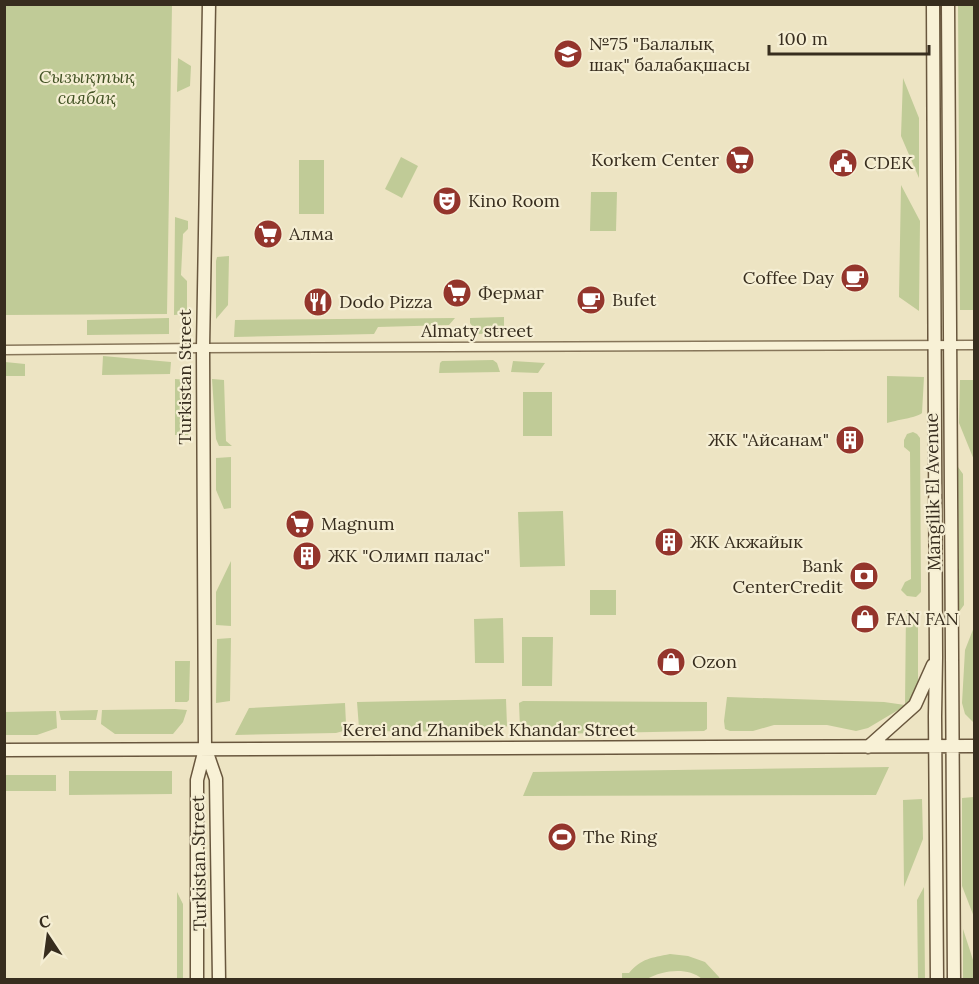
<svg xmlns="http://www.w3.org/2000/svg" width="979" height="984" viewBox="0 0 979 984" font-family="Lora,serif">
<rect width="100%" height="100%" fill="#ede4c3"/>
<path fill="#c0cb97" d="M4,5H172L167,314L5,315Z
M958,5H974V310H960Z
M178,58L191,66L190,86L177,92Z
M903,78L919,118V178L901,136Z
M401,157L418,166L402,198L385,189Z
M299,160H324V214H299Z
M901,185L920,221L919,311L899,297Z
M591,192H617L616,231H590Z
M175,217L188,221V229L183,234L181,275L187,281V314L174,315Z
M229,256L228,305L216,319V261L217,257Z
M504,317V325L501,333L478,334L470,323V318Z
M169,318V334L87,335V320Z
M455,318L449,325L378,327L374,334L234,337L235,320Z
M103,356L171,362L170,374L102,375Z
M493,360L497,363L500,372L439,373L440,363L442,361Z
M513,361L545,363L538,373L511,372Z
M5,362L25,364V376H5Z
M887,376L924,377L922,413C916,418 896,420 887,423Z
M175,379L188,380L190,431L188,435H175Z
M212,379L224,380L226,441L232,446H219L216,439Z
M960,380H974V460L959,423Z
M523,392H552V436H523Z
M913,432L917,434L920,438L921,592L916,597L907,596L901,590L905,582L911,579L910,452L904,447V440L907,434Z
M231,457V508L224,509L216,490V458Z
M958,467L963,474L964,605L959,612Z
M563,511L565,566L520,567L518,512Z
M231,561V626L216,625V592Z
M590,590H616V615H590Z
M906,610L918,614V692L910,703L868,728L856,731L827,725H774L753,731H730L725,729L724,721L727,697L884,702L905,705Z
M503,618L504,663H475L474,619Z
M974,627V722H973L965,714L962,703L965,650Z
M522,637H553L552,686H522Z
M231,638L230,701L216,703L217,639Z
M175,661H190L189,700L187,702H175Z
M506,699L507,726L500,732L361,731L359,728L357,702Z
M523,701L707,702V729L704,731L549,734L522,732L520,729L519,703Z
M345,703L346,724L343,731L336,733L235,735L249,708Z
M98,710L96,720H61L59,711Z
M102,710L175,709L187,710L183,722L173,734H115L101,724Z
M56,711L57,728L37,735H5V712Z
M889,767L876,795L523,796L533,772Z
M69,771H172V794L69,795Z
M4,775H56V791H5Z
M974,797V917L962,886V798Z
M922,799L923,839L904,887L903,800Z
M924,887L925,979H918L917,900Z
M177,892L183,904V979H177Z
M963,929L974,963V979H963Z
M670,954L688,956L705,962L719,977L720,979H702C688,967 663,970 647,979H622V973H629C642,958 651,958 670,954Z"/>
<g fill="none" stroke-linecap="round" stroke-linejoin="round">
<g stroke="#87765a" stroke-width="11">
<path id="street" d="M4,350L203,348L974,345"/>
</g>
<g stroke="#69573e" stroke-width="15">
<path id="secondary" d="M933,4L936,658L935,716L937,980
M948,4L954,980
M868,747L915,705L933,665
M4,750L974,746
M206,750L216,779L219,980
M197,980V780L205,749L203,348L209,4"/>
</g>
<use href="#street" stroke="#f8f1d6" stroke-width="8"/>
<use href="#secondary" stroke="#f8f1d6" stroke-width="12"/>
</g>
<defs>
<g id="school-disc" transform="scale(1.5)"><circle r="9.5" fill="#94352c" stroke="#f5eed3"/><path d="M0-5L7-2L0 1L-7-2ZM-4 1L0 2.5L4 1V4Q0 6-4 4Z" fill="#fff"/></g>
<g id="supermarket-disc" transform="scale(1.5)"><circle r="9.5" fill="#94352c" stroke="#f5eed3"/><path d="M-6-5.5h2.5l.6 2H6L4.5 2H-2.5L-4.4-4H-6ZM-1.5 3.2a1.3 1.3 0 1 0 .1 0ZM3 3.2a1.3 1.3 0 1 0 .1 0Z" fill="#fff"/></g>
<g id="civic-disc" transform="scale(1.5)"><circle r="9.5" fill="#94352c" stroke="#f5eed3"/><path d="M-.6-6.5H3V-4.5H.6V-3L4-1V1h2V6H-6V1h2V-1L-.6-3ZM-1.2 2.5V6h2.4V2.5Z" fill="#fff"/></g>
<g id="theatre-disc" transform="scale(1.5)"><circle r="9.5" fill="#94352c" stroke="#f5eed3"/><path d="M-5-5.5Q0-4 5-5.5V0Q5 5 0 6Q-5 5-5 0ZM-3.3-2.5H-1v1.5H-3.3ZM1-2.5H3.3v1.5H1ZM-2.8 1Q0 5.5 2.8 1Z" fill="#fff"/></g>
<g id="cafe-disc" transform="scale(1.5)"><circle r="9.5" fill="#94352c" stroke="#f5eed3"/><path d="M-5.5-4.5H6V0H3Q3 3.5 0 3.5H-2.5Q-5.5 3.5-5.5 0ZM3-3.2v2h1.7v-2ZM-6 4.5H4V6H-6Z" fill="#fff"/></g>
<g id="restaurant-disc" transform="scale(1.5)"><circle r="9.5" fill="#94352c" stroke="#f5eed3"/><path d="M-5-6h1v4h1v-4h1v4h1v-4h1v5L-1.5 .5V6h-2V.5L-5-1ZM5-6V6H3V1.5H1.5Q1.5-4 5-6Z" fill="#fff"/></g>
<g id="building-disc" transform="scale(1.5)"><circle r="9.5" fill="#94352c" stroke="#f5eed3"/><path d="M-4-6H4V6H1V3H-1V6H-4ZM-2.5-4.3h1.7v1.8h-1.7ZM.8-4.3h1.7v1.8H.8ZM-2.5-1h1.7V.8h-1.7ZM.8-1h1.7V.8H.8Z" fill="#fff"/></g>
<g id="bank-disc" transform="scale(1.5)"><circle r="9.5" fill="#94352c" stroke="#f5eed3"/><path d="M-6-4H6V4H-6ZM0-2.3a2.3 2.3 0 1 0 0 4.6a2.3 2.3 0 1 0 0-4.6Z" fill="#fff"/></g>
<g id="shop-disc" transform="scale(1.5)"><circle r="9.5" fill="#94352c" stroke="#f5eed3"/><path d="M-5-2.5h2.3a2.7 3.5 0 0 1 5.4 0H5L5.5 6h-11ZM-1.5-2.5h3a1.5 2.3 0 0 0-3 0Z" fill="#fff"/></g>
<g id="stadium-disc" transform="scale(1.5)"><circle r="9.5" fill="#94352c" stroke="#f5eed3"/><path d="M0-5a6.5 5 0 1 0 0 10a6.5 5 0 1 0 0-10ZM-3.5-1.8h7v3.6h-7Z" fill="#fff"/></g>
</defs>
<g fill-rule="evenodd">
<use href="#school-disc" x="568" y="54"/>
<use href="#supermarket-disc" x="740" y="160"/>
<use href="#civic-disc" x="843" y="163"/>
<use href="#theatre-disc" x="447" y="201"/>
<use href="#supermarket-disc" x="268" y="234"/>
<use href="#cafe-disc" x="855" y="278"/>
<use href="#supermarket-disc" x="457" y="293"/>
<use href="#cafe-disc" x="591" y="300"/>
<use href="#restaurant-disc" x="318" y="302"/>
<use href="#building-disc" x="850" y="440"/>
<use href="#supermarket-disc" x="300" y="524"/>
<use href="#building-disc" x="669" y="542"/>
<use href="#building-disc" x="307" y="556"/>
<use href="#bank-disc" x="864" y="576"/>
<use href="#shop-disc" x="865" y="619"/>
<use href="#shop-disc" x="671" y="662"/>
<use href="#stadium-disc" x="562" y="837"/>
</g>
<g text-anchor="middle" stroke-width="4.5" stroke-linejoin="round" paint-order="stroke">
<g font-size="18" fill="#372d1e" stroke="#f5eed3" text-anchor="start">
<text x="589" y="50">№75 "Балалық<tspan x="589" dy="21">шақ" балабақшасы</tspan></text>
<text x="719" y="166" text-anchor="end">Korkem Center</text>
<text x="864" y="169">CDEK</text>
<text x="468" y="207">Kino Room</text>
<text x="289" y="240">Алма</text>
<text x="834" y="284" text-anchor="end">Coffee Day</text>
<text x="478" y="299">Фермаг</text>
<text x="612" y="306">Bufet</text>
<text x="339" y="308">Dodo Pizza</text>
<text x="829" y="446" text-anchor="end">ЖК "Айсанам"</text>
<text x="321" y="530">Magnum</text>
<text x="690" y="548">ЖК Акжайык</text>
<text x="328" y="562">ЖК "Олимп палас"</text>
<text x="843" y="572" text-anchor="end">Bank<tspan x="843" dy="21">CenterCredit</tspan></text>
<text x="886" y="625">FAN FAN</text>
<text x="692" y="668">Ozon</text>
<text x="583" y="843">The Ring</text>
</g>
<g font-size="18" font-style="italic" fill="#435325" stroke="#f5eed3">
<text x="87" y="83">Сызықтық<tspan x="87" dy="21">саябақ</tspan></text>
</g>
<g font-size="18" fill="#372d1e" stroke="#f5eed3">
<text x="477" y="337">Almaty street</text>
<text transform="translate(185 377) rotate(-90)" y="6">Turkistan Street</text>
<text transform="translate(933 492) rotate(-91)" y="6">Mangilik El Avenue</text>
<text x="489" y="736">Kerei and Zhanibek Khandar Street</text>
<text transform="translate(199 863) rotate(-91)" y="6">Turkistan Street</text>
</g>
</g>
<rect width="979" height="984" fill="none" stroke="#372d1e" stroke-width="12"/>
<g transform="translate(48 936) rotate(347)" stroke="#f5eed3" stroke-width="4.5" paint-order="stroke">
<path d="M0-4.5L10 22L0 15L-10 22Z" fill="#372d1e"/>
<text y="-9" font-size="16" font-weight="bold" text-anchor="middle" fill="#372d1e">С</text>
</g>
<path d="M769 45v9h160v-9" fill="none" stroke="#372d1e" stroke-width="3"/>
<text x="778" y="45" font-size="18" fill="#372d1e" stroke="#f5eed3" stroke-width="4.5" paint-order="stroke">100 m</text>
</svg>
